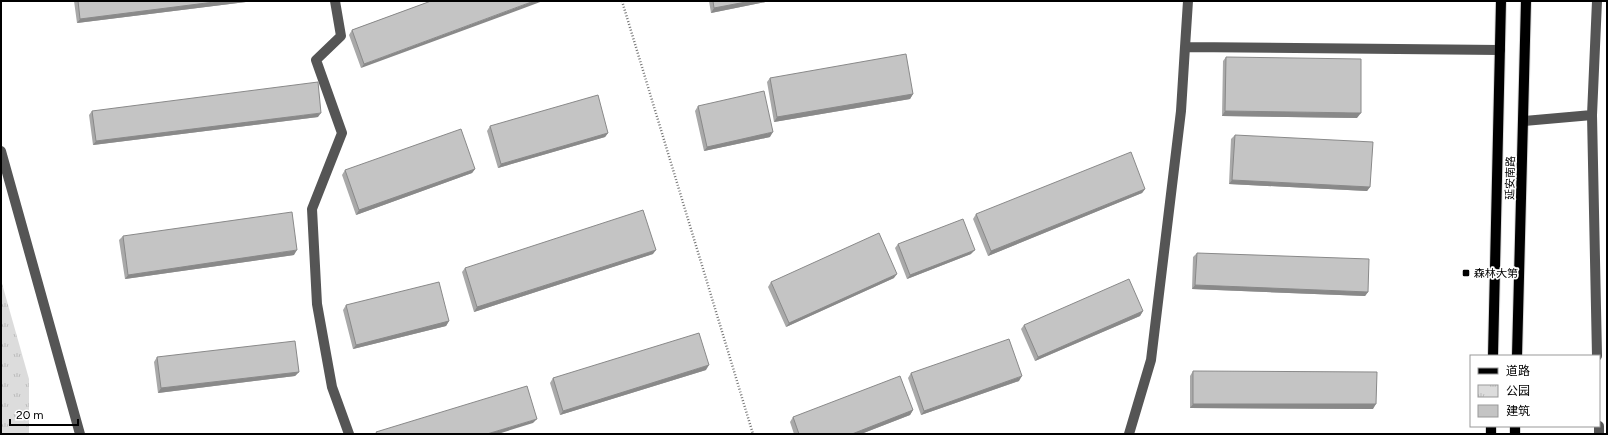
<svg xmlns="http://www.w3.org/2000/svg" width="1608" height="435" viewBox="0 0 1608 435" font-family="Figtree,'Noto Sans SC',sans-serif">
<defs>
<pattern id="park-tufts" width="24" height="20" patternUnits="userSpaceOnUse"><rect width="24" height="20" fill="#dcdcdc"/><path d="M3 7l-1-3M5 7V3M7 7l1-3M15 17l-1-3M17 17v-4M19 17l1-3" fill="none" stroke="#bbb"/></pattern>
</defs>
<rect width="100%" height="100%" fill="#fff"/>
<path fill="url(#park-tufts)" d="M1,280L29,379V434H1Z"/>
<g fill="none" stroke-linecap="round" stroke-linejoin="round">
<g stroke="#dbdbdb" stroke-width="12">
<path id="major" d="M1493,356L1501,1
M1517,356L1526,1
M1491,434V426
M1515,434V426"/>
</g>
<path stroke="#777" stroke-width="2.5" stroke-dasharray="1 2" stroke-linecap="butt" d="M622,1L753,434"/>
<path stroke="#555" stroke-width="10" d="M335,1L341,36L316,60L342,133L312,209L317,304L332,387L349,434
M1185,47L1188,1
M1592,115L1597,1
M1524,121L1592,115L1597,356
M1,151L80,434
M1599,426V434
M1129,434L1151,360L1181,111L1185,47L1500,50"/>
<use href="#major" stroke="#000" stroke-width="10"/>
</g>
<path fill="#a9a9a9" d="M74,1H254L77,23Z
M431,1L361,68L349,35L352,30Z
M709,1H770L711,13Z
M1226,57L1357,118L1222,116L1223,61Z
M770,78L913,94L910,99L774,122L767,82Z
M698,106L770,137L704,151L695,111Z
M92,111L318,117L93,145L89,115Z
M490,126L608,133L605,137L498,168L487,131Z
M1235,135L1370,187L1367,191L1229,184L1231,139Z
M475,169L472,173L356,215L342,175L345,170Z
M1145,189L1142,193L988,256L973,219L976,214Z
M123,236L294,255L125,279L119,240Z
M898,244L971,254L907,279L895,248Z
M1197,253L1368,292L1365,296L1192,289L1193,257Z
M653,254L474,312L462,272L465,268Z
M894,278L786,327L768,287L771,282Z
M346,305L449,321L446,326L353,349L343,310Z
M1143,311L1140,316L1035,361L1021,329L1024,325Z
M157,357L299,372L295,376L158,393L154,362Z
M706,370L560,415L550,383L553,378Z
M1193,371L1373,409L1190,408V376Z
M911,373L1019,381L921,415L908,378Z
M913,410L910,415L861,434H794L790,422L793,417Z"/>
<path fill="#898989" d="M222,1H254L77,23L80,19Z
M534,1H543L361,68L364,64Z
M751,1H770L711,13L714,8Z
M913,94L910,99L774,122L777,117Z
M1225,111L1361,113L1357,118L1222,116Z
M321,113L318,117L93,145L96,141Z
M773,132L770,137L704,151L707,147Z
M608,133L605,137L498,168L501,164Z
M475,169L472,173L356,215L359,210Z
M1232,180L1370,187L1367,191L1229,184Z
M1145,189L1142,193L988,256L991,251Z
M297,250L294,255L125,279L128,275Z
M656,250L653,254L474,312L477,307Z
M975,250L971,254L907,279L910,275Z
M897,274L894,278L786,327L789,323Z
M1195,285L1368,292L1365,296L1192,289Z
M1143,311L1140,316L1035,361L1038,357Z
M449,321L446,326L353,349L356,345Z
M709,365L706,370L560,415L563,411Z
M299,372L295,376L158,393L161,388Z
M1022,376L1019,381L921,415L924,411Z
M1193,404H1376L1373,409L1190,408Z
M913,410L910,415L861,434H852Z
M537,419L533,423L498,434H487Z"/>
<path fill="#c4c4c4" stroke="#898989" d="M78,1H222L80,19Z
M431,1H534L364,64L352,30Z
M713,1H751L714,8Z
M906,54L913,94L777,117L770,78Z
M1226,57L1361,59V113L1225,111Z
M318,82L321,113L96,141L92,111Z
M764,91L773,132L707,147L698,106Z
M598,95L608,133L501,164L490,126Z
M461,129L475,169L359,210L345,170Z
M1235,135L1373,142L1370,187L1232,180Z
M1131,152L1145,189L991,251L976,214Z
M643,210L656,250L477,307L465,268Z
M292,212L297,250L128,275L123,236Z
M963,219L975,250L910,275L898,244Z
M879,233L897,274L789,323L771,282Z
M1197,253L1369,259L1368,292L1195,285Z
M1129,279L1143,311L1038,357L1024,325Z
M439,282L449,321L356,345L346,305Z
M699,333L709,365L563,411L553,378Z
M1009,339L1022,376L924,411L911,373Z
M295,341L299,372L161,388L157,357Z
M1193,371L1377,372L1376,404H1193Z
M900,376L913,410L852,434H799L793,417Z
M527,386L537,419L487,434H377L376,432Z"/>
<rect fill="#000" stroke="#fff" stroke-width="1.5" x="1462" y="269" width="8" height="8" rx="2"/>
<g text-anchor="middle" stroke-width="3.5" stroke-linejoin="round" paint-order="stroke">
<g font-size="11" fill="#000" stroke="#fff">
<text transform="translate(1510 178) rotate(-89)" y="4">延安南路</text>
</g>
<g font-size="11" fill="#000" stroke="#fff" text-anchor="start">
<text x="1474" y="277">森林大第</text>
</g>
</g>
<rect width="1608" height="435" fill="none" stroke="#000000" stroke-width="4"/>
<rect x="1470" y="355" width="130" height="72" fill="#ffffff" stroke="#999999"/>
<rect x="1478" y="368" width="20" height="6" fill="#000000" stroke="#999999"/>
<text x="1506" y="375" font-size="12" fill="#000000">道路</text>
<rect x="1478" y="385" width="20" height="12" fill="url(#park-tufts)" stroke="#999999"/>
<text x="1506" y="395" font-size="12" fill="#000000">公园</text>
<rect x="1478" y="405" width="20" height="12" fill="#c4c4c4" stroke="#999999"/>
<text x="1506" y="415" font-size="12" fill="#000000">建筑</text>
<path d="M10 419v6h68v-6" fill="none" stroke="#000000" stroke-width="2"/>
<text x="16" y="419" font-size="12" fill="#000000" stroke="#ffffff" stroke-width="3" paint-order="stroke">20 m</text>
</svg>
